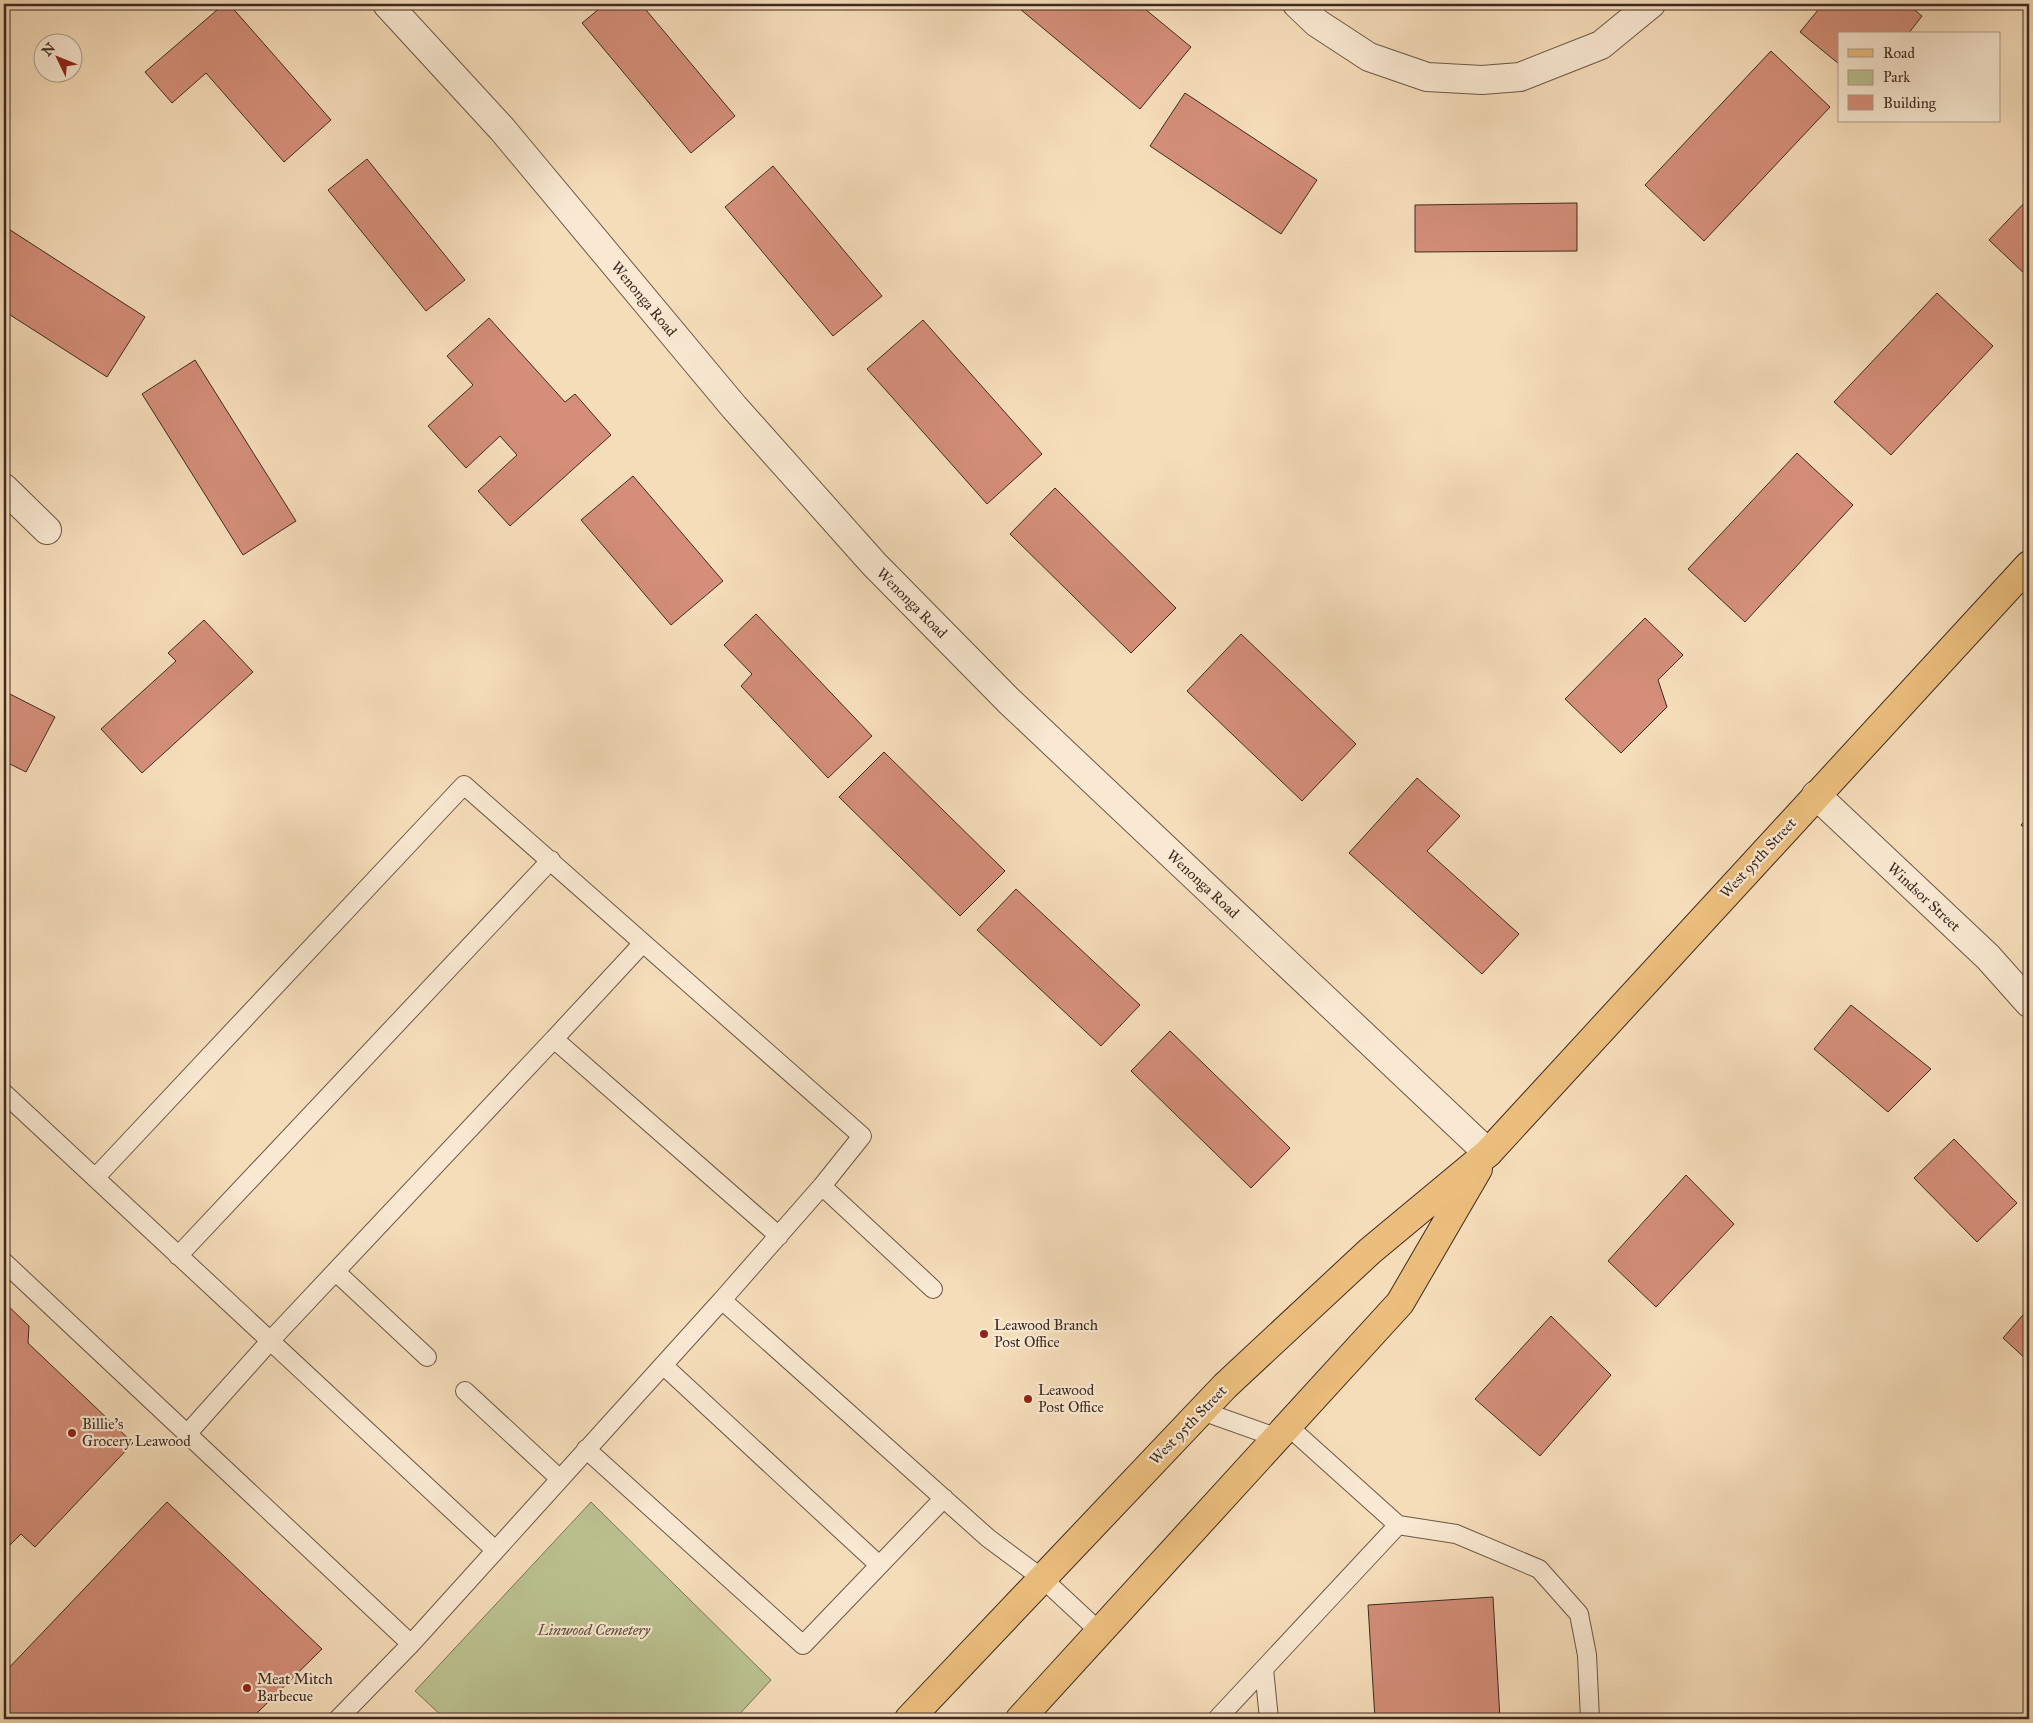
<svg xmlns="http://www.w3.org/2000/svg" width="2033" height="1723" viewBox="0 0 2033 1723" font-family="'IM FELL Great Primer',serif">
<rect width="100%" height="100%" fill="#f6ddba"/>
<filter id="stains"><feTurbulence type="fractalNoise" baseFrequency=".004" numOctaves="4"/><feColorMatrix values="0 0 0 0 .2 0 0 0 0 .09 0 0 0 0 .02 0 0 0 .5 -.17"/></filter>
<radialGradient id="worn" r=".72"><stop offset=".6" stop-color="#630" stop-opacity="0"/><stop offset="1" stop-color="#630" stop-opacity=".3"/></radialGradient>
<path fill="#bbc190" stroke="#7c7658" d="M591,1502L771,1680L735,1719H445L415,1691Z"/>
<path fill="#d48e79" stroke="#3e2a21" d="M224,4H229L331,120L284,162L206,73L172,103L145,72Z
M605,4H641L735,116L691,153L582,23Z
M1014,4H1139L1191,47L1140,109Z
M1823,4H1907L1922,16L1908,34H1839V64L1800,32Z
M1771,51L1830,107L1704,241L1645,185Z
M1185,93L1317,180L1281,234L1150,146Z
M367,159L465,280L426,311L328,190Z
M773,166L882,296L833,336L725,207Z
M2029,198V278L1989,240Z
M1577,203V251L1415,252V205Z
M4,226L145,317L107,377L4,311Z
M1937,293L1993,346L1891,455L1834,402Z
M489,318L565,402L575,394L611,435L510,526L478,491L517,455L500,436L466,468L428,426L473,385L447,356Z
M923,320L1042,454L987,504L867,369Z
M195,360L296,521L243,555L142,394Z
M1797,453L1853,505L1745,622L1688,569Z
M633,476L723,581L671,625L581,520Z
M1055,488L1176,608L1131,653L1010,534Z
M756,614L872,736L828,778L741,686L752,674L724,645Z
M1645,618L1683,655L1658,680L1667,707L1621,753L1565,699Z
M204,620L253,672L142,773L101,729L176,661L168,653Z
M1241,634L1356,744L1302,801L1187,691Z
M4,691L55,717L26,772L4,761Z
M884,752L1005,871L960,916L839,797Z
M1417,778L1460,816L1427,851L1519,934L1482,974L1349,853Z
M2029,816V832L2021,825Z
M1016,889L1140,1005L1101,1046L977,930Z
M1851,1005L1931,1069L1888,1112L1814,1049Z
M1170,1031L1290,1148L1251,1188L1131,1071Z
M1954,1139L2017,1203L1977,1242L1914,1178Z
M1686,1175L1734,1224L1656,1307L1608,1261Z
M4,1302L29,1326L28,1343L133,1443L35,1547L21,1534L4,1551Z
M2029,1308V1362L2003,1338Z
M1551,1316L1611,1375L1540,1456L1475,1399Z
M167,1502L322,1649L251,1719H4V1673Z
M1493,1597L1500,1719H1375L1368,1605Z"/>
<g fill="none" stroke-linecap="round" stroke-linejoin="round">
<g stroke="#6c5747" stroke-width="20">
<path id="service" d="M643,943L554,1039L779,1236
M4,1093L495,1550
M95,1178L464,785L862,1136L822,1186L722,1300
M822,1186L933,1289
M178,1256L551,860
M4,1262L411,1644
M336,1272L427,1357
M663,1365L879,1565
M465,1391L560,1479
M1202,1411L1278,1438
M1289,1427L1398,1525L1456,1534L1539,1569L1579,1614L1587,1655L1590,1719
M187,1434L270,1341L554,1039
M586,1449L803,1645L944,1498
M1264,1669L1269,1719
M338,1719L411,1644L722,1300L988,1538L1043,1579L1100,1632
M1217,1719L1398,1525"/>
</g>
<g stroke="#6c5747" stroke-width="30">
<path id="minor" d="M387,4L502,129L734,407L874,564L1009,701L1488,1153
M1297,4L1317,23L1369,57L1427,77L1482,80L1520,77L1601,45L1651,4
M4,488L47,530
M1816,795L1988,957L2029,1003"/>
</g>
<g stroke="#3e2a21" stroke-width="30">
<path id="primary" d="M909,1719L1225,1386L1370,1251L1488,1153L2029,565
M1020,1719L1400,1303L1478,1169"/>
</g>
<use href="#service" stroke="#f9e9d2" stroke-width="18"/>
<use href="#minor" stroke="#f9e9d2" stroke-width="28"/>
<use href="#primary" stroke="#ebbe7d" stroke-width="28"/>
</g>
<g fill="#8f2418" stroke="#f9e9d2" stroke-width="2">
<circle cx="984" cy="1334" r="5"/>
<circle cx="1028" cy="1399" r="5"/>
<circle cx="72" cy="1433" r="5"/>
<circle cx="247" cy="1688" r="5"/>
</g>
<g text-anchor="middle" stroke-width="4.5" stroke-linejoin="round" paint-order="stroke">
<g font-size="15" fill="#3e2a21" stroke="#f9e9d2">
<text transform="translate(644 299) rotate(50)" y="5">Wenonga Road</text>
<text transform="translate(912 603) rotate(45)" y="5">Wenonga Road</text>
<text transform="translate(1758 858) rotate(-47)" y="5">West 95th Street</text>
<text transform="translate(1203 884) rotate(43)" y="5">Wenonga Road</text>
<text transform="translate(1924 897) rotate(43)" y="5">Windsor Street</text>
<text transform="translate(1188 1425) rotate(-46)" y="5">West 95th Street</text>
</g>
<g font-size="15" fill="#3e2a21" stroke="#f9e9d2" text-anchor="start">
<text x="994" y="1330">Leawood Branch<tspan x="994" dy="17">Post Office</tspan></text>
<text x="1038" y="1395">Leawood<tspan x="1038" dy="17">Post Office</tspan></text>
<text x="82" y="1429">Billie's<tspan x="82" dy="17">Grocery Leawood</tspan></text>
<text x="257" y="1684">Meat Mitch<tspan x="257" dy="17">Barbecue</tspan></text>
</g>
<g font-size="15" font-style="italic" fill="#5d503d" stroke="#f9e9d2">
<text x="594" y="1635">Linwood Cemetery</text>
</g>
</g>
<rect width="2033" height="1723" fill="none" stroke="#f6ddba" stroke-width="20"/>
<rect x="5" y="5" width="2023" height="1713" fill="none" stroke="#3e2a21" stroke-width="2.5"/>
<rect x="10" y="10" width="2013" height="1703" fill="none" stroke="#3e2a21"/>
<rect x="1838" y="32" width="162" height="90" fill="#f9e9d2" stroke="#ae9d8b"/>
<rect x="1848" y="49" width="25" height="8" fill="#ebbe7d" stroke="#ae9d8b"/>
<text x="1883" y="58" font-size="15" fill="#3e2a21">Road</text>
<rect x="1848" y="70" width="25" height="15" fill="#bbc190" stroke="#ae9d8b"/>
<text x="1883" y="82" font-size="15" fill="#3e2a21">Park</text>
<rect x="1848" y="95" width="25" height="15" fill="#d48e79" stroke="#ae9d8b"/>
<text x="1883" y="108" font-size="15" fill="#3e2a21">Building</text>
<g transform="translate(58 58) rotate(313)"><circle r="24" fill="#f9e9d2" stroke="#ae9d8b"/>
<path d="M0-4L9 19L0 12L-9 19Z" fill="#8f2418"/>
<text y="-8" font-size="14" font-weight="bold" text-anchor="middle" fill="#3e2a21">N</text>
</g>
<rect width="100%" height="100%" filter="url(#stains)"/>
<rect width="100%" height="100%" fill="url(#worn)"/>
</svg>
